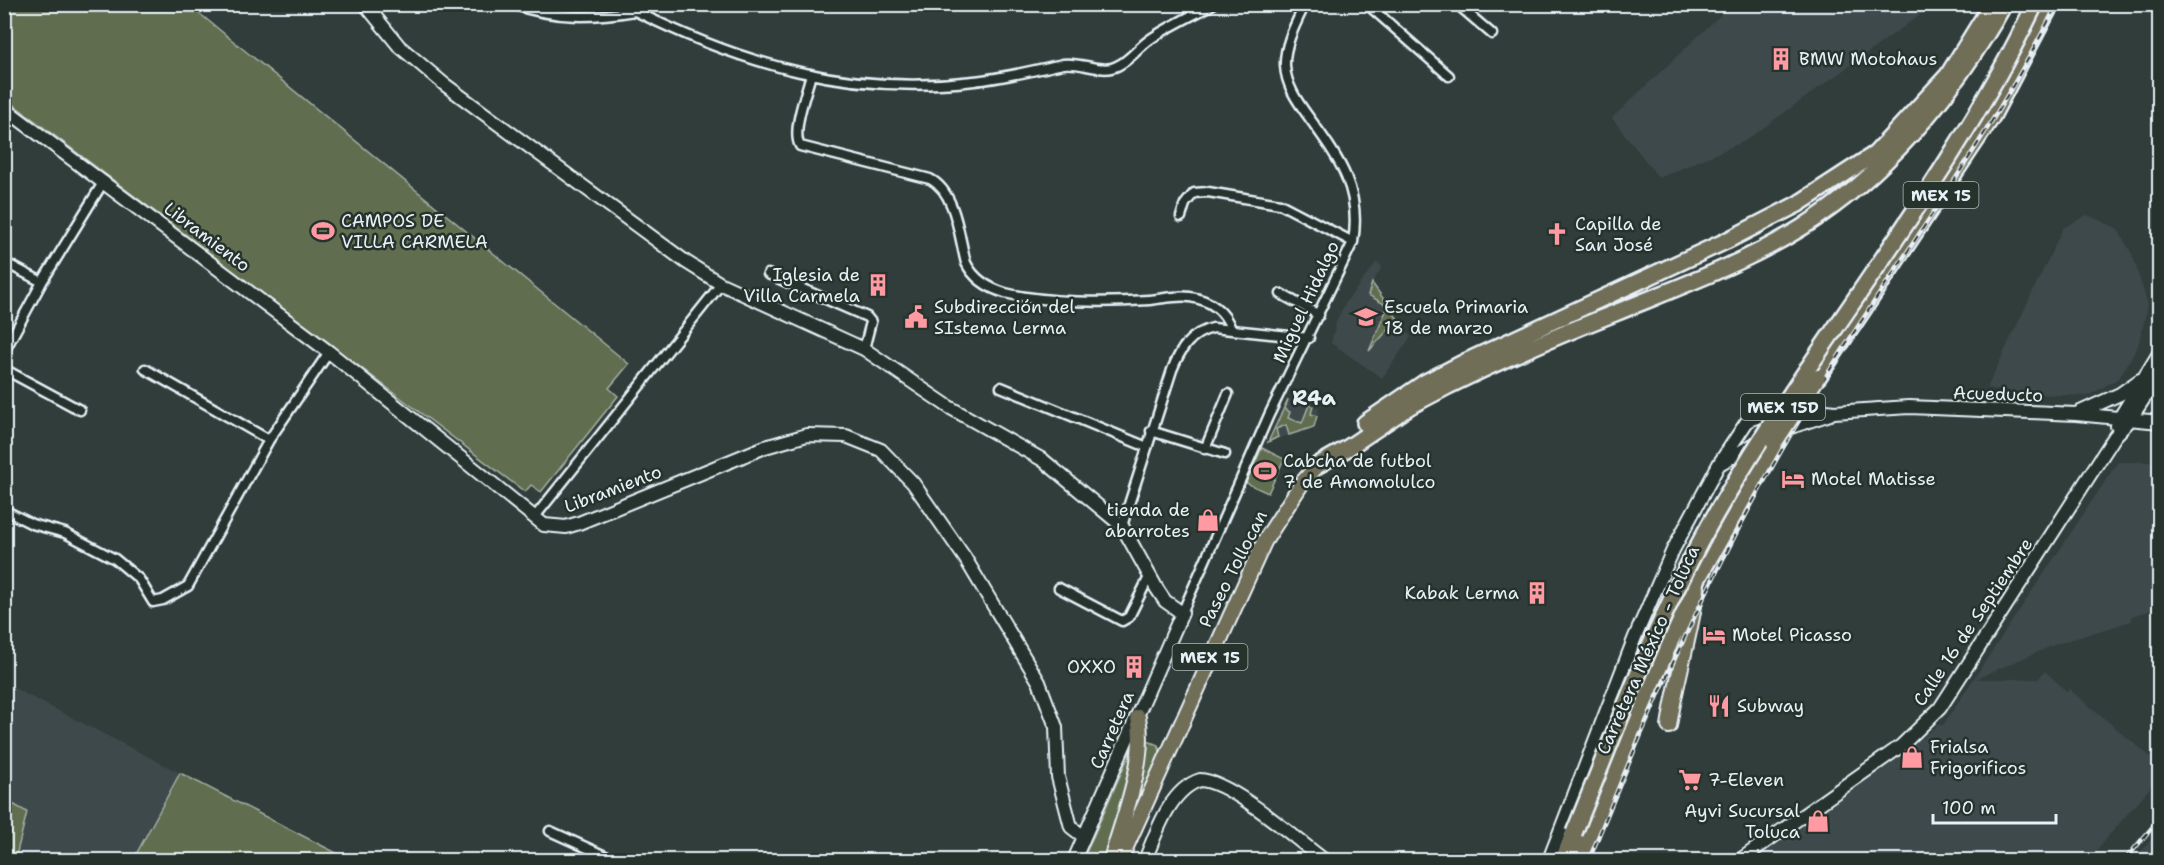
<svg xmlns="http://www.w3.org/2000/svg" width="2164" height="865" viewBox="0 0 2164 865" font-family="'Shantell Sans',sans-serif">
<rect width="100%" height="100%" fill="#313d3b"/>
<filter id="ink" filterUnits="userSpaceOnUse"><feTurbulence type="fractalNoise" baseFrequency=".0167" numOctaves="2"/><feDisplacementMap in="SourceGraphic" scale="12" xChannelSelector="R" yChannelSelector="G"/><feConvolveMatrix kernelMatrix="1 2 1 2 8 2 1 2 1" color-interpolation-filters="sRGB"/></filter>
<g filter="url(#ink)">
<path fill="#3e494c" d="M1731,5V4L1934,5L1745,141L1659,178L1612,118Z
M2087,215L2117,228L2132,254L2148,305L2138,346L2119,378L2088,396L2028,394L1987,388L2063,228Z
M1377,262L1382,267L1372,283L1411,337L1382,378L1331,343L1337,319L1346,302Z
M1288,399L1319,408L1314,427L1268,442Z
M2118,462H2159V608L2132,616V621L2056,644L1976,679H2038L2045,671L2067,692L2069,689L2159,764V777L2088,860H1754L1902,755L1938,725H1943Z
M4,683L180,773L350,860H5Z
M2159,830V860H2134Z"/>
<path fill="#606d4f" stroke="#a4afa4" stroke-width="1.5" d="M4,5H189L629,364L609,388L618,396L541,492L531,485L525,492L5,98Z
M1372,283L1398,319L1369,351L1388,306L1368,295Z
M1288,399L1285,409L1290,412L1288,418L1302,423L1309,405L1313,406L1311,414L1317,416L1314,427L1289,435L1286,425L1276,429L1278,437L1268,442Z
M1262,448L1284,459L1268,493L1246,483Z
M1148,741L1158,745L1161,754L1119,860H1083L1133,746Z
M180,773L350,860H133Z
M4,799L27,812L15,860H5Z"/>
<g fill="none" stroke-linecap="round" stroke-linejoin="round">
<g stroke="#e8f1f8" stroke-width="13">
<path id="minor" d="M512,4C555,19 592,18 635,11
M630,4L635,11C744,65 851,96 974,81C1004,78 1034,70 1063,64C1080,61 1102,74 1117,66C1130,60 1138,48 1149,40C1169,26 1192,16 1213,4
M1367,4L1449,76
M1457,4L1492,34
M811,74C807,91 791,131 800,146L930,179C956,192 959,237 966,263C974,279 988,288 1005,293C1047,303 1106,303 1149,300C1162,299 1177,295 1190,297C1210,300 1225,311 1231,329
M1181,217L1185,204L1194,193L1208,192L1280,204L1353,242
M4,262L42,282
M768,274L867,317L871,322L864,349
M1281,294L1319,315
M4,352L42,282L104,181
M4,369L80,410
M145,369L269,440
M1001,387L1147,447
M1151,431L1225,454
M1205,449L1228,394
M4,510L32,524L65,533L115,559L139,579L153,602L163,600L188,586L269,440L329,352
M534,518L721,284
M1122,526L1172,370C1180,350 1190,333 1213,328L1309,338
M1059,588L1122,621L1129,617L1149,577
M1182,613L1269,415L1353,242C1362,188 1338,158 1308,116C1297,101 1286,85 1285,66C1284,45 1296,23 1305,4
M550,831L614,860"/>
</g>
<g stroke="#e8f1f8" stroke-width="16">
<path id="secondary" d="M365,4L399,46L444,84L686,262L721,284L864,349L949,407L1043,460L1122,526L1157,589L1165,601L1182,613L1074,860
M4,108L329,352L544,525L566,527L579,523L765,447L807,435L846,436L881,450L913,483L965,558L1039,682L1056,727L1058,777L1071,827L1084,837
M2076,414L2120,394L2140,380
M2117,426L2119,419L2160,352
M1782,430L1830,414
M1721,463L1758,442
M1145,860C1156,834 1169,790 1200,780C1231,781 1297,840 1324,860
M1549,860L1635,637L1673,550L1719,464L1748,420L1783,409L1803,408L1834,412L1909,407L2076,414L2160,422
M1740,860L1901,746L1940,708L2115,436L2129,421L2160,374"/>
</g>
<g stroke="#e8f1f8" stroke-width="18">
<path id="primary" d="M1669,726C1676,679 1691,634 1697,587"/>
</g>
<g stroke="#e8f1f8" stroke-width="18">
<path id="trunk" d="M1111,860C1123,817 1147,761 1138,717
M1120,860L1264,542L1302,483L1318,465"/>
</g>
<g stroke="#e8f1f8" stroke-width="20">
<path id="motorway" d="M1818,377L1991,118L2051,4
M1365,423L1424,383L1467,361L1726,241L1798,204L1875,154L1948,75L1992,4
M1318,465L1346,449L1410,406L1448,386C1503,359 1559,335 1615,313C1678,287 1743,264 1801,228C1888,173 1954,93 2004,4
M1563,860L1574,833
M1579,860L1631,732L1698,578L1774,444"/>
</g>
<use href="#minor" stroke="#26332d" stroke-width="8"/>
<use href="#secondary" stroke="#26332d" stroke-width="12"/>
<use href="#primary" stroke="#716e59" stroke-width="14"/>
<use href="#trunk" stroke="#716e59" stroke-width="14"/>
<use href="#motorway" stroke="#716e59" stroke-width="15"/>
<g stroke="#e8f1f8" stroke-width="4.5">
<path id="rail" d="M1589,860C1653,700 1723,544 1813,397C1894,265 1988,143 2057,4
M2125,860L2160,818"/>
</g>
<use href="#rail" stroke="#26332d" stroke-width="2" stroke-dasharray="7" stroke-linecap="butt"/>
<g stroke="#e8f1f8" stroke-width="18" stroke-linecap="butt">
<path id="primary-bridge" d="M1774,444L1818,377"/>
</g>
<g stroke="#e8f1f8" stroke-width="20" stroke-linecap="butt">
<path id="motorway-bridge" d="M1574,833C1620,720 1662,603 1725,498C1824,331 1951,180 2035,4"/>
</g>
<use href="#primary-bridge" stroke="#716e59" stroke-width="14"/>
<use href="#motorway-bridge" stroke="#716e59" stroke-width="15"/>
</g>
</g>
<defs>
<g id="building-bare" transform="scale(1.8)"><path d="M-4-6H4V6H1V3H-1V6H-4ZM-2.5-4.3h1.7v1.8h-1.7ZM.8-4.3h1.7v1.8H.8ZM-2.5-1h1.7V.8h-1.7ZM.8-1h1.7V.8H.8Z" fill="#ff9aa2" stroke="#26332d" stroke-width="2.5" paint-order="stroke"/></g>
<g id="stadium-bare" transform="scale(1.8)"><path d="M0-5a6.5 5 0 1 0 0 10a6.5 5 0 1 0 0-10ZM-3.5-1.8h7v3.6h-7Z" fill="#ff9aa2" stroke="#26332d" stroke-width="2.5" paint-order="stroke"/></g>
<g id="church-bare" transform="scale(1.8)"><path d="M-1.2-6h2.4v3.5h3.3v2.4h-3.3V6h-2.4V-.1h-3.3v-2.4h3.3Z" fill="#ff9aa2" stroke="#26332d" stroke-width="2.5" paint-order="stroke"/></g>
<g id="civic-bare" transform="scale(1.8)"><path d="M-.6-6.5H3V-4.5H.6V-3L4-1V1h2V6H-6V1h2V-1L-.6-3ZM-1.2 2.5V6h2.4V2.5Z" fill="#ff9aa2" stroke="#26332d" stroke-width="2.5" paint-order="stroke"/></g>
<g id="school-bare" transform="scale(1.8)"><path d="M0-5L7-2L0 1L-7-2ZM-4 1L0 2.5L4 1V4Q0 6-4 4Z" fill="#ff9aa2" stroke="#26332d" stroke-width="2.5" paint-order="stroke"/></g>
<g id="hotel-bare" transform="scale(1.8)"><path d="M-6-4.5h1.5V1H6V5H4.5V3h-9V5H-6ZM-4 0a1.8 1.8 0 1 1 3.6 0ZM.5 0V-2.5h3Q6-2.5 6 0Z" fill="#ff9aa2" stroke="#26332d" stroke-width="2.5" paint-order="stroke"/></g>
<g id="shop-bare" transform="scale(1.8)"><path d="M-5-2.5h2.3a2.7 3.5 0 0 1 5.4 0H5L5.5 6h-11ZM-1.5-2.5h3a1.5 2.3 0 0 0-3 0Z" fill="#ff9aa2" stroke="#26332d" stroke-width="2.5" paint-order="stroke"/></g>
<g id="restaurant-bare" transform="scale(1.8)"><path d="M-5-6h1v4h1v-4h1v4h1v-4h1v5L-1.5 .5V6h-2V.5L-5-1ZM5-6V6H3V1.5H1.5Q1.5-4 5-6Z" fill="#ff9aa2" stroke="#26332d" stroke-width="2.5" paint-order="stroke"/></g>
<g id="supermarket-bare" transform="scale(1.8)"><path d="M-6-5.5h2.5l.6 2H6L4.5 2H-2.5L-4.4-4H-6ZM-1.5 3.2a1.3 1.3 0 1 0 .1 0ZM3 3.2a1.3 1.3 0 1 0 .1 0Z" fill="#ff9aa2" stroke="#26332d" stroke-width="2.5" paint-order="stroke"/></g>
</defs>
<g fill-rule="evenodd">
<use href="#building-bare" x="1781" y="59"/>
<use href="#stadium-bare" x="323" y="231"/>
<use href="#church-bare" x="1557" y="234"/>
<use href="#building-bare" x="878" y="285"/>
<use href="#civic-bare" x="916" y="317"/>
<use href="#school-bare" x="1366" y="317"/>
<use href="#stadium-bare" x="1265" y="471"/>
<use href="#hotel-bare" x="1793" y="479"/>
<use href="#shop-bare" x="1208" y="520"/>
<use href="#building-bare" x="1537" y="593"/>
<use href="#hotel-bare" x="1714" y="635"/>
<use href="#building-bare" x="1134" y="667"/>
<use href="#restaurant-bare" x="1719" y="706"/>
<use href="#shop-bare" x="1912" y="757"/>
<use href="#supermarket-bare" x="1690" y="780"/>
<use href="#shop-bare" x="1818" y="821"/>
</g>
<g text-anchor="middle" stroke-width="5" stroke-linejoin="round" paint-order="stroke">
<g fill="#26332d" stroke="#aeb8bb" stroke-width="1.5">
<rect x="1903.5" y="182" width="75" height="26" rx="4.5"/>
<rect x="1741" y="394" width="84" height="26" rx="4.5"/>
<rect x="1172.5" y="644" width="75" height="26" rx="4.5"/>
</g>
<g font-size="16" font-weight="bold" fill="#e8f1f8">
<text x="1941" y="201">MEX 15</text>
<text x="1783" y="413">MEX 15D</text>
<text x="1210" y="663">MEX 15</text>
</g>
<g font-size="18" fill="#e8f1f8" stroke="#26332d" text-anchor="start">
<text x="1799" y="65">BMW Motohaus</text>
<text x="341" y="227">CAMPOS DE<tspan x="341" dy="21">VILLA CARMELA</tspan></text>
<text x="1575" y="230">Capilla de<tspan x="1575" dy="21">San José</tspan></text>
<text x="860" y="281" text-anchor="end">Iglesia de<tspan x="860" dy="21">Villa Carmela</tspan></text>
<text x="934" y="313">Subdirección del<tspan x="934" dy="21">SIstema Lerma</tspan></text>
<text x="1384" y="313">Escuela Primaria<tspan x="1384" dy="21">18 de marzo</tspan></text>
<text x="1283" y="467">Cabcha de futbol<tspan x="1283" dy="21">7 de Amomolulco</tspan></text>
<text x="1811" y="485">Motel Matisse</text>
<text x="1190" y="516" text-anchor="end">tienda de<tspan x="1190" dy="21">abarrotes</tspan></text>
<text x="1519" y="599" text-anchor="end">Kabak Lerma</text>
<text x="1732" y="641">Motel Picasso</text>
<text x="1116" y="673" text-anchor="end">OXXO</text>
<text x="1737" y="712">Subway</text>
<text x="1930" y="753">Frialsa<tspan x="1930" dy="21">Frigorificos</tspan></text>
<text x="1708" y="786">7-Eleven</text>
<text x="1800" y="817" text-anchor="end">Ayvi Sucursal<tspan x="1800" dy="21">Toluca</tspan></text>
</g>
<g font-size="18" fill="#e8f1f8" stroke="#26332d">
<text transform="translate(207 237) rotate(37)" y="6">Libramiento</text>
<text transform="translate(1306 302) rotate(-65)" y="6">Miguel Hidalgo</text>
<text transform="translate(1998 394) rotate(2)" y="6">Acueducto</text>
<text transform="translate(613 489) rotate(-21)" y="6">Libramiento</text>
<text transform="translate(1233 569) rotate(-63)" y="6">Paseo Tollocan</text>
<text transform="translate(1973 622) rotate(-56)" y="6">Calle 16 de Septiembre</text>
<text transform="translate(1648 650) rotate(-66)" y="6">Carretera México - Toluca</text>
<text transform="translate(1112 730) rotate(-66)" y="6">Carretera</text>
</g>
<g font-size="21" font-weight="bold" fill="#e8f1f8" stroke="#26332d">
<text x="1314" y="405">R4a</text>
</g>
</g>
<rect width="2164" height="865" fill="none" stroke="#26332d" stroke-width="24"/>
<rect x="12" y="12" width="2140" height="841" fill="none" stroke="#e8f1f8" stroke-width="2" filter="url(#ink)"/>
<path d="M1933 814v9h123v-9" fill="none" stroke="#e8f1f8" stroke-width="3"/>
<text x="1942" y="814" font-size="18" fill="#e8f1f8" stroke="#26332d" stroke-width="4.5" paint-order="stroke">100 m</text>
</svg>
